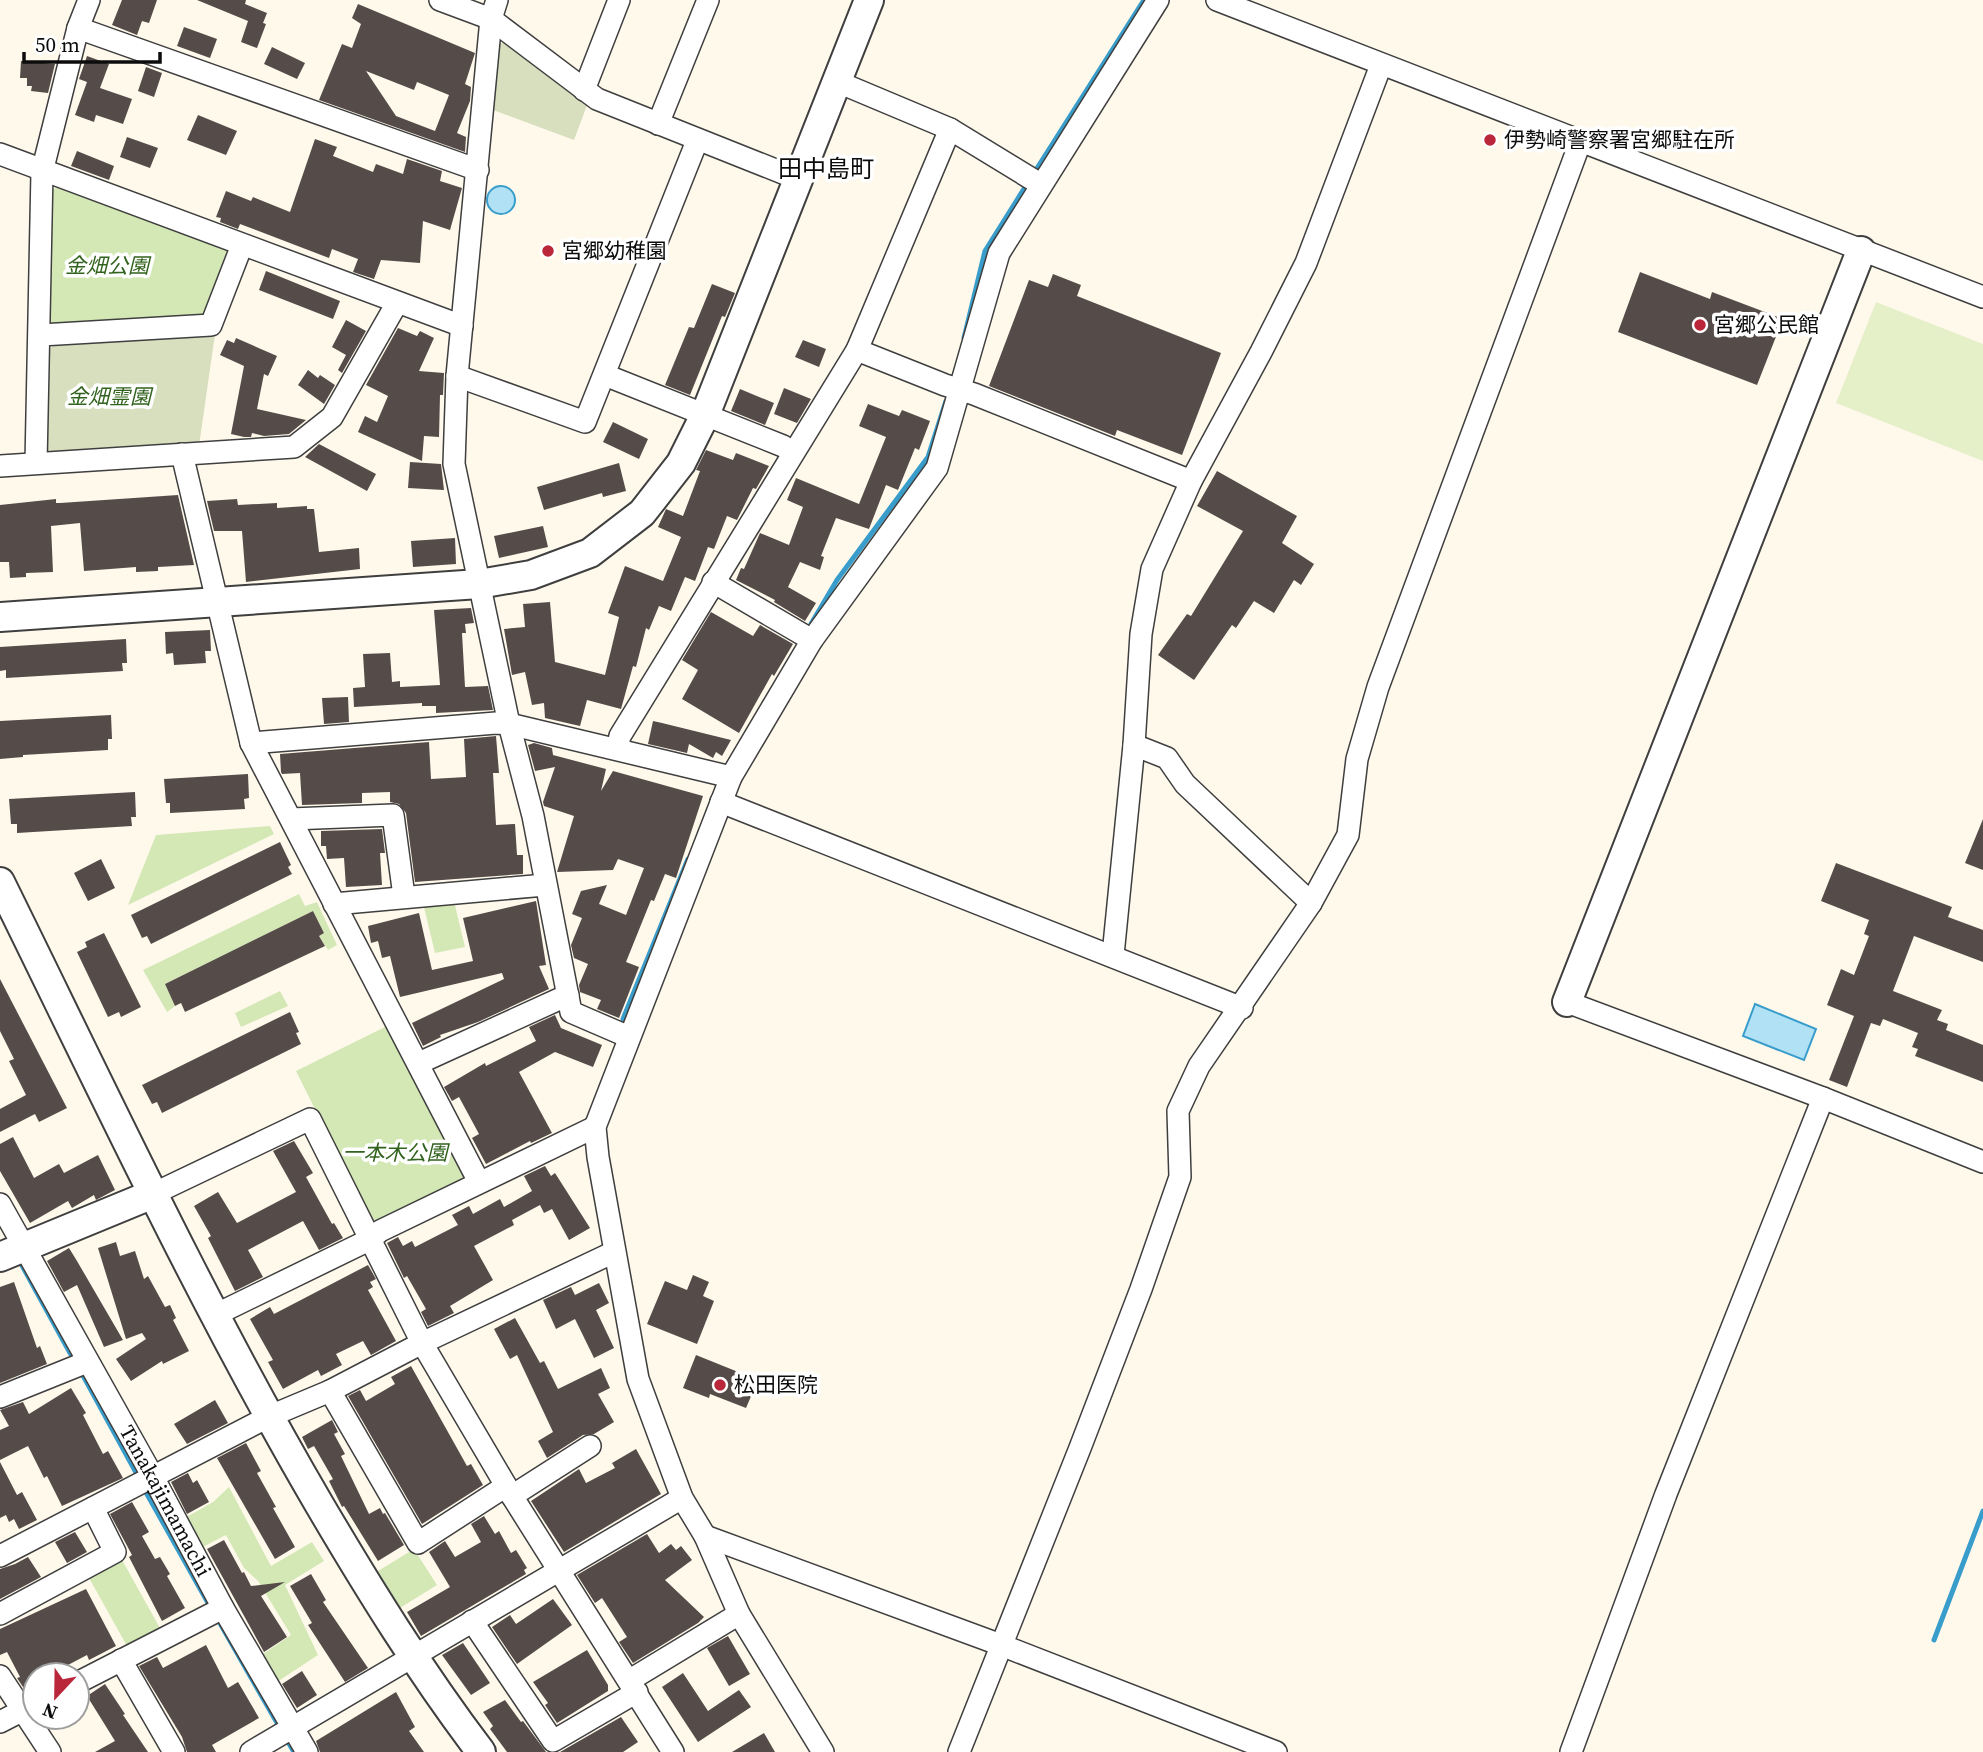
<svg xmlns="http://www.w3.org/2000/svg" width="1983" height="1752" viewBox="0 0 1983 1752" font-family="'Source Serif 4','Noto Sans JP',serif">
<rect width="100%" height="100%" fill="#fff9ec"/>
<path fill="#d4e8b6" d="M58,187L226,249L229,256L203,320L54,327L48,321L50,191Z
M270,826L274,834L128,905L156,835Z
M299,894L305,906L317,902L337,945L328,950L319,936L324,933L313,911L165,984L175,1006L167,1012L143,970Z
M454,901L465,947L435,953L423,903Z
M280,991L288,1006L241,1027L235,1013Z
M387,1026L465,1174V1181L377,1221L369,1218L296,1071Z
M229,1487L271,1566L312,1542L324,1561L285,1585L318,1655L277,1682L260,1656L291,1635L258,1581L244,1568L226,1535L199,1549L183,1519L213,1502Z
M414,1549L437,1585L400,1608L378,1571Z
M121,1558L161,1630L128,1648L88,1576Z"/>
<path fill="#d7dfbe" d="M509,39L589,100L574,140L493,110L499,45Z
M215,334L199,446L53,456L43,452L47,351L54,345Z"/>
<path fill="#e5efc8" d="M1876,302L1983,344V461L1836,403Z"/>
<path fill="#b1e1f5" stroke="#399dcb" stroke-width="2" d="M487 200a14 14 0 1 1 28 0a14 14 0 1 1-28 0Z
M1755,1004L1816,1029L1804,1060L1743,1036Z"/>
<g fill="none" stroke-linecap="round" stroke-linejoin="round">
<path stroke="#399dcb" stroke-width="5" d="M1034,173L1144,0
M964,338L985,251L1027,184
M811,624L837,580L928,457L946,401
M623,1019L688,859
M19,1260L75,1362
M80,1370L139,1478
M143,1487L212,1610
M217,1618L280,1728
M1934,1640L1983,1511
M285,1737L294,1752"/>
</g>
<path fill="#554c49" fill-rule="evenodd" d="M122,0H157L149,23L142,21L137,35L112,25Z
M197,0H246L245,4L267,13L263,23L266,24L257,48L241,42L248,21Z
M358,4L475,53L465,84L471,87L470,101L457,133L466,137L465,152L319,100L342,44L352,48L361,24L352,18ZM366,71L414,90L417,82L449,95L435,131L396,116Z
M184,27L217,39L210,58L177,46Z
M272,47L305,63L297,79L264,64Z
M87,56L109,64L100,88L132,99L123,124L96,115L94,122L75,115L87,82L79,79Z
M21,61L55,64L48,93L31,91L32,86H27V78H20Z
M146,67L162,73L154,97L138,91Z
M198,115L237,131L226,155L187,140Z
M127,137L158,148L150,168L120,157Z
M315,139L337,147L333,156L373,172L376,164L403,174L407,159L442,171L440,181L462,188L450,230L423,221L420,263L381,260L374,279L353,272L358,259L332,249L329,258L240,224L238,229L220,222L221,218L216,217L226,191L251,201L253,197L290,212Z
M77,151L114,166L109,180L71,166Z
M266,271L340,301L333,319L259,290Z
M1640,272L1710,299L1712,292L1783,319L1757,385L1618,332Z
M1053,274L1081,285L1077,296L1221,353L1182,455L1117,430L1115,436L989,386L1029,280L1048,287Z
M712,284L735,293L725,317L722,316L690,395L665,385L689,327L694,328Z
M346,320L366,331L342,373L338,370L346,355L332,347Z
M398,328L417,336L420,331L434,338L419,371L444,373L443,395H440L439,437L424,436L422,461L358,432L365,416L377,422L388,396L366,385Z
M236,338L277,356L268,376L264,374L257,409L306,420L289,434L264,436L252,433L251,437H244L231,434L244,366L220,355L227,340L234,343Z
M803,340L826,349L819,367L795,357Z
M308,370L318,378L320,375L335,385L324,404L298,385Z
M784,388L811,399L797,423L774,414Z
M740,389L774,403L765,425L731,411Z
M868,404L899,416L902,410L930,421L919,450L915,448L898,490L886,485L869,529L836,518L821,556L824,557L820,570L800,562L788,587L816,603L805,621L774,602L775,600L736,580L741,568L744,569L760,533L789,545L803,507L787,500L796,478L859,504L886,437L859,426Z
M613,422L648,439L639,459L603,442Z
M319,444L376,474L367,491L305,457Z
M706,450L733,460L736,453L769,466L756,489L753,488L737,520L727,516L714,549L708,547L695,581L685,577L671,611L659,606L649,630L646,628L636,667L633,666L621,709L587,700L580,726L545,718L544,703L532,705L525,672L512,675L504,629L525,627L523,604L550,602L555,662L605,675L619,617L608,613L625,566L663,581L681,537L658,527L666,509L683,516L700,471L696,470Z
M410,462L441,464L444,490L408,488Z
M619,463L626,491L603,497L602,493L544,510L537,487Z
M1217,471L1297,516L1282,543L1314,564L1301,585L1294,580L1274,613L1254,601L1236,628L1232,625L1194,680L1158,655L1187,614L1191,616L1243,531L1197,506Z
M178,495L194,565L158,567V571L136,572V567L84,571L80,523L51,526L53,572L26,573V577L10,578L9,562H0V505L56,499V503H60Z
M237,499L238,505L277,503V508L307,506V509H314L319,552L359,548L360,569L246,582L242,531H214L207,501Z
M543,526L548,547L499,558L494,536Z
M455,538L456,564L413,567L411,541Z
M471,608L474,623L465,624L466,633H462L465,687L488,686L493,710L436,713V706H422V703L354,707L353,688L365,687L363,654L390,653L392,682L400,681V687L440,685L434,610Z
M711,612L753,636L760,625L793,644L774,676L772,674L739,733L682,699L698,670L682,660Z
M210,630L211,651H205L206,663L174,665L173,653L166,654L165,632Z
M126,639L127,663H122L123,671L6,678V670L0,671V647Z
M348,697L349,722L324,724L322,698Z
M111,715L112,739H108V750L23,755V757L0,759V721Z
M653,721L662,723L731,740L722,756L716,752L713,758L689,744L687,753L648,744Z
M496,736L499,773H493L496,825L515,824L517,855H523V874L415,882L406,813L399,804L390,802V792L362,793V803L302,805L300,773L282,774L281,772L280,754L429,742L431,779L466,777L464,739Z
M534,743L552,748L553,755L606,769L601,791L613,771L703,796L676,878L665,874L654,901L651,900L626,962L639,967L619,1018L597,1009L601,1000L580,992L579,985L588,964L574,958L571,945L582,918L572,914L581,891L607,885L599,904L626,915L644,868L618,859L613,870L557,872L574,816L544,806L543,802L555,767L535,771L528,745Z
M248,774L249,798L244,799L245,809L170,813V803H166L164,779Z
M135,792L136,817H131L132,826L17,833V824H11L9,799Z
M1983,819V870L1965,863Z
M382,829L385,853H380L382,885L346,887L344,858L327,859L326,846H321V831Z
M280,842L291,865L288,867L292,874L151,944L147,936L142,938L131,915Z
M101,859L115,888L88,901L74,873Z
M1836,863L1952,907L1948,917L1983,930V962L1914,936L1893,991L1942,1010L1937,1020L1948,1024L1946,1030L1983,1045V1082L1915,1056L1918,1049L1912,1047L1918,1033L1883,1019L1880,1026L1871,1023L1847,1087L1829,1080L1854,1016L1827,1005L1841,969L1854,975L1869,936L1864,934L1869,920L1821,901Z
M536,901L546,965L539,966L549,989L478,1022L440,1035L441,1037L423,1046L412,1023L504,979L502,973L400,997L390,956L382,958L378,941L371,943L368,926L419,913L432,970L473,961L463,918Z
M313,911L324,933L319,936L325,946L185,1012L181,1003L175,1006L165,984Z
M104,933L141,1007L121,1017L119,1012L108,1017L77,952L87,947L85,942Z
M0,979L67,1108L39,1122L35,1114L0,1132V1109L26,1095L9,1061L14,1059L0,1031Z
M290,1012L299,1032L296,1033L301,1044L162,1113L157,1102L152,1104L142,1085Z
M555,1015L561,1028L602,1045L593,1067L555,1052L519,1072L552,1133L531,1143L530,1141L486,1164L472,1138L479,1134L459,1097L452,1101L444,1087L485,1063L486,1066L536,1041L529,1027Z
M13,1137L34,1178L59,1164L64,1173L98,1155L115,1190L96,1200L94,1195L72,1208L68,1201L30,1223L0,1171V1144Z
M294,1141L313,1173L306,1177L332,1224L334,1223L343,1238L319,1250L303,1221L248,1250L263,1277L235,1291L208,1238L211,1236L194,1206L218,1192L237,1223L296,1192L273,1151Z
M545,1166L551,1176L555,1173L590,1228L569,1240L552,1209L544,1213L540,1205L512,1220L514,1225L474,1246L493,1280L450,1306L454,1313L428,1326L421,1312L426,1309L407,1276L404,1278L387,1243L398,1237L403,1246L412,1241L415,1247L458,1225L452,1215L469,1206L473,1214L500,1199L504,1207L532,1191L524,1176Z
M116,1242L120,1256L135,1251L144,1279L148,1276L165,1307L170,1305L176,1318L173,1320L189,1351L163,1364L162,1361L131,1381L116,1359L146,1339L142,1333L126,1339L98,1248Z
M69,1248L77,1261L123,1340L104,1347L77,1285L64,1292L47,1261Z
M368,1265L376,1279L370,1282L373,1287L368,1290L396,1341L371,1355L363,1341L336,1354L342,1365L321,1376L318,1370L283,1389L268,1362L273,1360L250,1319L270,1307L274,1314Z
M693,1275L709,1282L703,1296L714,1301L697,1344L647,1324L665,1281L687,1290Z
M14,1282L37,1348L40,1346L47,1364L0,1383V1287Z
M599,1283L609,1303L596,1310L614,1348L594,1358L575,1319L556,1329L543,1300L571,1287L575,1295Z
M515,1318L540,1363L544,1361L558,1389L601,1368L610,1388L598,1394L614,1422L594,1434L583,1435L547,1458L538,1441L553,1432L517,1355L510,1359L494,1329Z
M696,1355L758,1380L746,1408L710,1394L709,1398L683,1388Z
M411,1366L467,1466L471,1464L483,1485L422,1524L348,1396L360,1390L366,1401L395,1384L391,1377Z
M71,1388L86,1413L83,1415L103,1454L108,1451L123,1478L62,1506L47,1476L44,1478L28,1446L0,1460V1430L9,1426L0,1410L23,1402L29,1414Z
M215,1400L228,1423L187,1444L174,1424Z
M332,1420L338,1432L334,1434L345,1454L341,1456L369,1514L380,1508L383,1514L385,1513L404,1545L378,1561L344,1506L342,1507L329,1481L333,1479L314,1446L308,1449L302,1437Z
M246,1443L261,1471L257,1473L276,1507L273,1508L295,1547L275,1559L217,1458Z
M636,1449L661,1494L564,1552L531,1501L579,1469L586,1483L615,1468L612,1463Z
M0,1462L17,1495L22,1492L37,1520L19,1529L14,1519L9,1522L6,1515L0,1518Z
M188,1473L193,1483L197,1480L209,1502L187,1514L171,1482Z
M132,1502L149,1532L142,1536L155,1559L160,1557L170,1574L167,1576L185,1608L162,1621L129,1557L132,1555L110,1514Z
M484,1516L495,1534L499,1531L511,1553L516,1550L527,1568L524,1570L526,1574L421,1636L407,1612L450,1587L429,1552L445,1541L455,1557L481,1542L471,1524Z
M75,1532L87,1552L67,1563L55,1542Z
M647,1534L659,1553L671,1544L676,1550L681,1546L692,1560L665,1580L704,1617L698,1623L633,1663L619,1642L627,1637L602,1598L595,1603L577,1575Z
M224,1540L242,1573L244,1572L251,1586L285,1582L261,1596L287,1637L264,1652L207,1549Z
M28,1557L41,1577L0,1599V1569L15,1564Z
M311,1574L326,1600L323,1602L368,1668L345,1682L308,1625L312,1623L290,1586Z
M86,1589L116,1646L89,1660L87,1655L49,1675H35V1692L27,1693L17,1678L20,1677L7,1652L0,1655V1629Z
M553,1599L572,1625L517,1664L492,1627L510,1615L516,1624Z
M728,1636L750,1674L729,1686L707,1648Z
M463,1643L490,1683L471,1695L442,1655Z
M206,1645L228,1688L238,1682L259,1718L212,1745L216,1752H187L182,1737L139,1666L157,1657L163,1668Z
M587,1650L608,1685V1691L557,1723L545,1705L548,1703L533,1682Z
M302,1671L317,1695L297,1708L282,1684Z
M683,1673L708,1711L739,1690L751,1707L698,1742L662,1687Z
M105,1684L125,1714L123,1715L148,1752H95L115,1741L87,1696Z
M396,1692L415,1727L409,1731L424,1752H320L316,1741Z
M505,1700L521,1722L523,1721L546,1752H507L490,1729L493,1726L483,1712Z
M621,1717L638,1742L623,1752H560Z
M764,1733L775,1752H732Z"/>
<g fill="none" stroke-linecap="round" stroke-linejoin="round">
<g stroke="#3f3f3f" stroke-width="24">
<g id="minor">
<path d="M440,0L491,19L597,99L798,179"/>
<path d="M497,0L491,19L457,376L454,464L509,724L533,816L571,1012L629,1037"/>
<path d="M1217,0L1983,297"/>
<path d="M78,28L478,170"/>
<path d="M838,82L950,129L1040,184"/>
<path d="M584,90L619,0"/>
<path d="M658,124L708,0"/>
<path d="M0,154L462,326"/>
<path d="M41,335L211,325L242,245"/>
<path d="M857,350L945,385L974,394L1191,481"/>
<path d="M605,375L783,446L793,452"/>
<path d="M457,376L585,422L697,141"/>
<path d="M182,454L251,743L479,1182"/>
<path d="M36,463L42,172L78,28L89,0"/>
<path d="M0,466L294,447L332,417L397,303"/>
<path d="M713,582L812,640"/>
<path d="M251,743L496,723L509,724L731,777"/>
<path d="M1134,745L1167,758L1185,784L1311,903"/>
<path d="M617,749L620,736L857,350L950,129"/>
<path d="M721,802L1242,1008"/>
<path d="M291,819L393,815L404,896"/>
<path d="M334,904L545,885"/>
<path d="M1113,955L1134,745L1141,634L1152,569L1191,481L1261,352L1306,263L1381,65"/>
<path d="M1567,1002L1823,1098L1983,1162"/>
<path d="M419,1063L568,995"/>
<path d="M153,1194L310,1119L422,1343L512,1496L673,1752"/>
<path id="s1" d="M0,1204L152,1475L223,1608L307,1752"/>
<path d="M215,1315L371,1239L380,1231L595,1127"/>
<path d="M330,1391L418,1543L506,1486"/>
<path d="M0,1397L87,1362"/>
<path d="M512,1496L590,1446"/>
<path d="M705,1536L1001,1645L1276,1752"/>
<path d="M0,1556L268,1417L330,1391L422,1343L614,1252"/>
<path d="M0,1614L115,1552L93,1508"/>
<path d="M472,1621L553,1741L637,1692"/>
<path d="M121,1660L174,1752"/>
<path d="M0,1676L50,1752"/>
<path d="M630,1680L739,1614"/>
<path d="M77,1683L223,1608"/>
<path d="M0,1722L33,1705"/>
<path d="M251,1752L682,1498"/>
<path d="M823,1752L739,1614L705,1536L682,1498L638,1379L598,1157L595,1127L731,777L812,640L937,468L999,253L1158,0"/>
<path d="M959,1752L1080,1448L1141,1289L1180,1177L1178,1111L1199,1066L1311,903L1348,835L1357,759L1378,687L1581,140"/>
<path d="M1571,1752L1666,1494L1823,1098"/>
</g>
</g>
<g stroke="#3f3f3f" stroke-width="32">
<path id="tertiary" d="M0,617L479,584L531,575L590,553L642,513L681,463L705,415L869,0
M0,882C103,1091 201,1302 319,1504C369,1589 421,1673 481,1752
M1567,1002L1861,251
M0,1257L153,1194"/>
</g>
<use href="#minor" stroke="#fff" stroke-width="21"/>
<use href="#tertiary" stroke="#fff" stroke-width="28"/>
</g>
<g fill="#ba263a" stroke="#fff" stroke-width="2.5">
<circle cx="1490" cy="140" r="7"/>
<circle cx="548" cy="251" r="7"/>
<circle cx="1700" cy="325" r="7"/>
<circle cx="720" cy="1385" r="7"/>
</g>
<g text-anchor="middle" stroke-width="7" stroke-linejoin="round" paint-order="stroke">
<g font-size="21" fill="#0c0c0c" stroke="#fff" text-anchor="start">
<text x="1504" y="147">伊勢崎警察署宮郷駐在所</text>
<text x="562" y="258">宮郷幼稚園</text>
<text x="1714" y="332">宮郷公民館</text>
<text x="734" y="1392">松田医院</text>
</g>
<g font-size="21" font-style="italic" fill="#32631e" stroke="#fff">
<text x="107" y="273">金畑公園</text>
<text x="109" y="404">金畑霊園</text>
<text x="395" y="1160">一本木公園</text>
</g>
<g font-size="21" fill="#0c0c0c" stroke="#fff">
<text dy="7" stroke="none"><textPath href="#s1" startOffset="340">Tanakajimamachi</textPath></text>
</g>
<g font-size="24" fill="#0c0c0c" stroke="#fff">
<text x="826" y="177">田中島町</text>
</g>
</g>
<g transform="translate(56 1696) rotate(202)"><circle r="33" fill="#ffffff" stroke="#9e9e9e" stroke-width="2"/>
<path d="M0-5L12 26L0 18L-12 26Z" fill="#ba263a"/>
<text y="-10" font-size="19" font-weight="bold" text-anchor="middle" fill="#0c0c0c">N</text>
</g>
<path d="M24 52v10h136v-10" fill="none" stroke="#0c0c0c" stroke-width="3.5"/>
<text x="35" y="52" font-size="21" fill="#0c0c0c" stroke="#ffffff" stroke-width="5" paint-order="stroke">50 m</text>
</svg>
